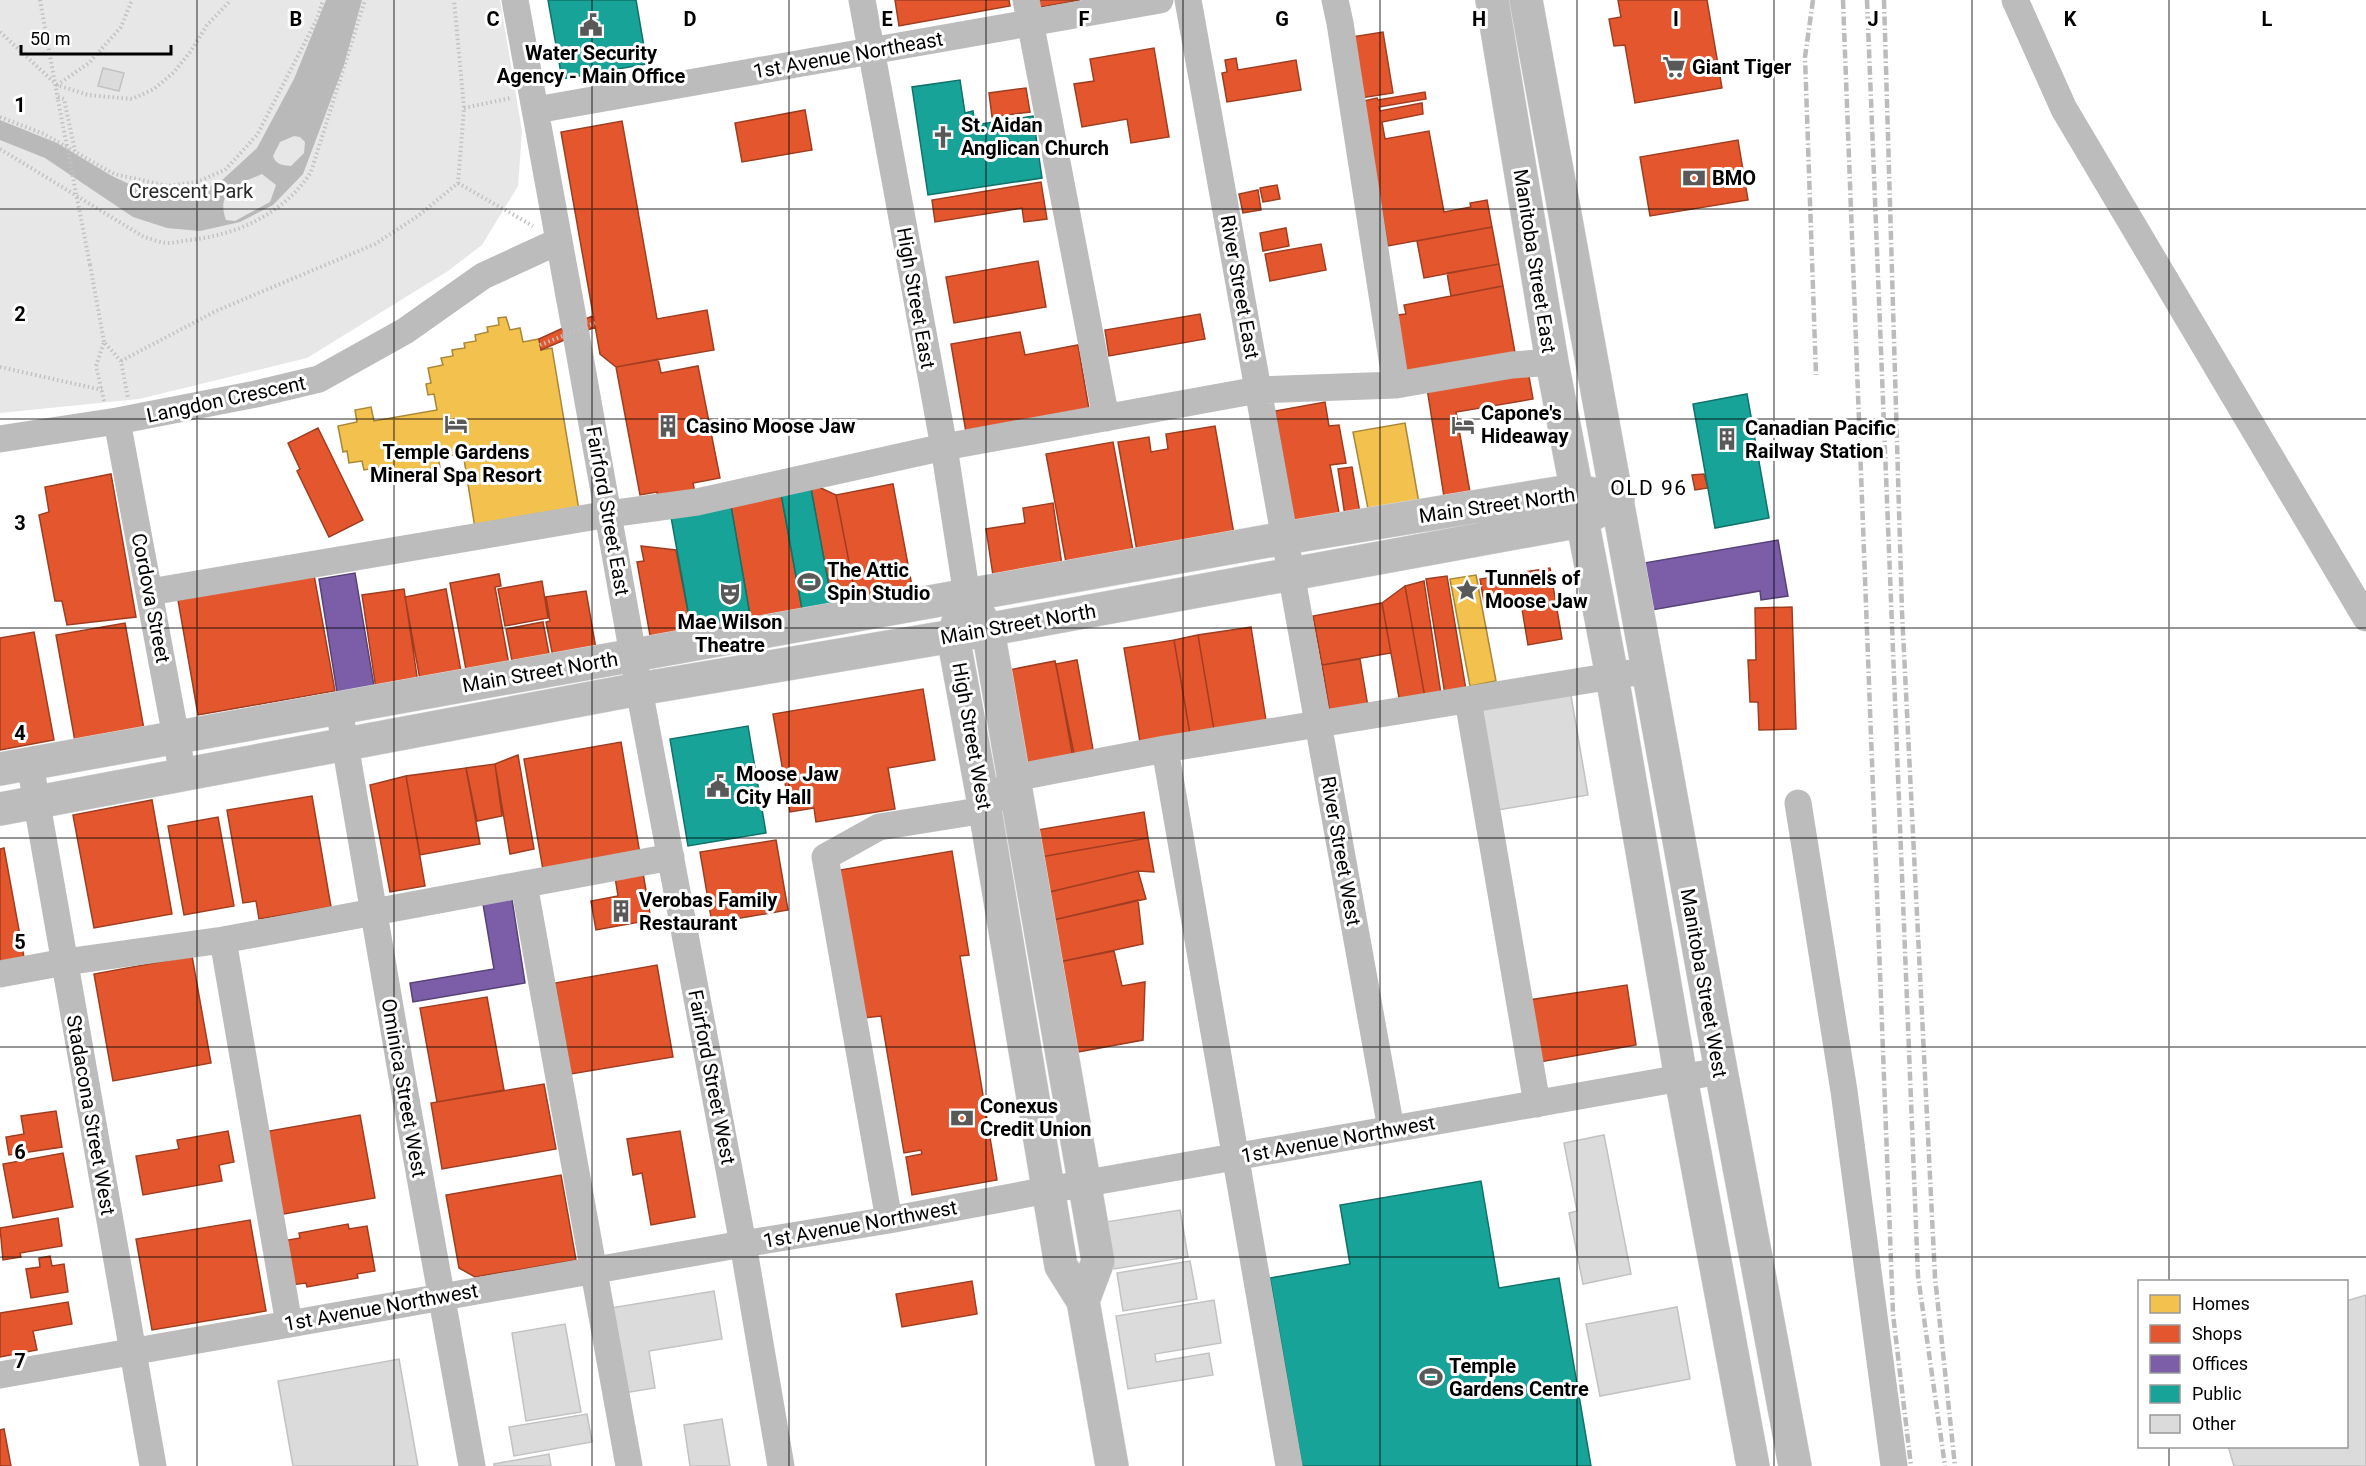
<svg xmlns="http://www.w3.org/2000/svg" width="2366" height="1466" viewBox="0 0 2366 1466" font-family="Roboto,sans-serif">
<rect width="100%" height="100%" fill="#fff"/>
<path fill="#e7e7e7" d="M0,0H500L522,131L518,186L482,245L448,271L307,358L139,399L0,413Z"/>
<path fill="#b9b9b9" fill-rule="evenodd" d="M326,0H362L344,65L303,174L273,205L240,222L200,231L167,228L133,217L45,158L0,140V120L57,143L112,176L155,196L190,194L220,182L257,148L294,79ZM294,136L300,137L305,142L304,153L291,166C282,165 276,165 273,156L280,142ZM262,174L276,185L270,202L235,221L226,220C215,191 239,184 262,174Z"/>
<path fill="#f2c14e" stroke="#a98737" stroke-width="1.5" d="M506,317L510,330L520,328L523,342L539,339L541,350L552,348L579,510L475,528L463,453L438,458L440,467L383,477L381,467L364,470L362,461L349,463L347,451L343,452L338,426L357,422L355,410L371,407L374,421L437,410L434,394L428,395L426,384L431,383L428,368L443,365L441,358L453,356L452,350L465,348L464,343L476,341L475,335L488,332L487,327L499,325L498,318Z
M1405,423L1420,509L1370,519L1353,432Z
M1476,575L1496,681L1470,686L1450,579Z"/>
<path fill="#e4572e" stroke="#a03d20" stroke-width="1.5" d="M895,0H1009L1010,6L899,26Z
M1028,0H1080L1030,9Z
M1618,0H1707L1722,88L1635,103L1625,45L1614,46L1609,19L1621,17Z
M1383,32L1393,93L1361,98L1351,37Z
M1154,48L1169,137L1131,143L1127,119L1082,127L1074,84L1094,81L1090,59Z
M1236,58L1238,70L1296,60L1301,90L1227,102L1222,73L1227,72L1225,60Z
M1026,88L1030,112L992,117L989,93Z
M1425,92L1426,99L1379,107L1380,111L1422,103L1423,114L1382,122L1385,139L1429,131L1444,212L1471,207L1470,203L1487,200L1492,227L1388,246L1363,101L1377,98L1378,100Z
M805,110L812,150L742,162L735,123Z
M622,121L657,319L707,310L714,350L616,367L600,354L561,132Z
M1738,140L1748,200L1650,216L1640,157Z
M1041,182L1047,219L1024,222L1022,208L935,222L932,200Z
M1277,185L1280,199L1263,202L1260,188Z
M1258,190L1261,210L1243,213L1239,194Z
M1492,227L1499,264L1424,278L1417,241Z
M1286,228L1289,246L1263,251L1260,233Z
M1321,244L1326,270L1270,281L1265,254Z
M1038,261L1046,307L954,323L946,277Z
M1499,264L1503,286L1451,296L1447,273Z
M1503,286L1516,358L1401,380L1389,316L1406,314L1404,305Z
M1200,314L1205,339L1109,356L1105,330Z
M593,316L595,327L541,350L539,339L574,323Z
M1020,332L1025,355L1078,345L1090,415L967,438L951,344Z
M658,359L661,373L698,366L720,478L693,483L696,498L659,505L657,492L640,495L616,367Z
M1528,371L1533,399L1456,412L1471,498L1445,503L1427,388Z
M1325,402L1329,426L1339,425L1346,463L1330,465L1340,518L1295,526L1275,411Z
M1215,426L1235,540L1138,557L1118,442L1149,437L1151,452L1168,449L1166,434Z
M318,428L363,520L329,537L297,471L300,469L288,443Z
M1113,442L1134,556L1067,568L1046,454Z
M1352,467L1360,513L1345,516L1338,469Z
M111,474L136,617L67,625L62,601H55L39,515L49,512L45,487Z
M1704,474L1708,488L1695,490L1692,475Z
M810,483L836,495L858,608L832,603Z
M893,484L914,597L858,608L836,495Z
M780,488L802,609L751,621L731,506Z
M1053,503L1063,572L994,582L986,529L1025,523L1023,508Z
M641,546L676,550L692,633L651,641L637,562L644,561Z
M1550,568L1562,639L1528,645L1521,603L1485,608L1480,579Z
M499,574L501,586L495,587L509,665L467,675L450,583Z
M314,575L335,691L198,715L178,600Z
M1447,576L1466,690L1445,694L1426,579Z
M542,581L548,618L505,626L498,589Z
M1424,581L1441,694L1425,698L1405,586Z
M1405,586L1425,698L1400,703L1382,603Z
M404,589L418,683L376,689L362,595Z
M446,589L462,677L421,685L405,597Z
M586,591L596,649L553,657L546,622L550,621L546,597Z
M1382,603L1391,653L1322,665L1313,616Z
M1792,607L1796,729L1759,730L1758,702H1750L1748,660H1756L1755,608Z
M543,622L550,659L513,666L506,629Z
M125,623L145,735L76,747L56,635Z
M1251,627L1267,727L1215,736L1198,635Z
M34,632L54,740L0,750V638Z
M1198,635L1215,736L1191,740L1174,640Z
M1174,640L1191,740L1141,748L1124,648Z
M1360,659L1369,713L1331,719L1322,665Z
M1077,660L1097,772L1076,775L1056,664Z
M1055,661L1078,773L1032,783L1009,670Z
M923,689L935,760L888,768L895,809L816,822L814,808L790,812L773,714Z
M621,742L640,854L543,870L524,759Z
M518,755L534,849L510,854L495,764Z
M495,764L502,816L477,821L466,768Z
M466,768L480,844L420,855L406,776Z
M406,776L425,886L390,892L370,785Z
M312,796L331,907L259,919L256,901L243,903L227,810Z
M152,800L172,914L94,928L73,815Z
M1144,812L1148,838L1035,858L1031,831Z
M218,817L234,906L184,915L168,826Z
M1148,838L1154,872L1138,871L1045,893L1035,858Z
M776,840L788,910L712,923L700,852Z
M4,848L25,963L0,967V849Z
M952,851L969,955L960,956L997,1180L912,1195L906,1157L922,1154L921,1150L904,1153L881,1016L864,1018L840,870Z
M1138,871L1146,899L1053,920L1045,893Z
M643,873L651,920L596,930L591,901L618,896L615,877Z
M1138,900L1143,944L1059,962L1053,920Z
M1114,951L1122,986L1145,982L1143,1040L1072,1053L1059,962Z
M192,956L211,1063L113,1081L94,974Z
M657,965L673,1057L571,1074L555,983Z
M1627,985L1636,1045L1540,1062L1529,1000Z
M487,997L504,1090L437,1102L420,1008Z
M544,1084L556,1149L442,1169L431,1103Z
M56,1111L62,1147L9,1155L6,1137L24,1134L21,1116Z
M360,1115L375,1198L273,1216L258,1133Z
M228,1131L234,1162L219,1165L222,1181L143,1195L136,1156L179,1149L177,1140Z
M680,1131L695,1217L651,1225L642,1173L633,1175L627,1139Z
M63,1153L73,1207L13,1218L3,1164Z
M561,1175L576,1260L475,1277L459,1268L446,1195Z
M58,1218L62,1246L20,1253L21,1257L3,1260L0,1228Z
M250,1220L266,1311L152,1330L136,1239Z
M348,1224L349,1229L367,1226L375,1271L357,1274L358,1278L307,1287L306,1283L290,1285L282,1241L300,1238L299,1233Z
M50,1256L52,1266L64,1264L68,1292L31,1298L26,1269L40,1267L39,1258Z
M972,1281L977,1314L902,1327L896,1294Z
M68,1302L72,1324L33,1331L37,1350L0,1357V1313Z
M4,1429L11,1466H0V1430Z"/>
<path fill="#7b5ea7" stroke="#564275" stroke-width="1.5" d="M1778,540L1788,596L1761,600L1760,591L1652,610L1644,563Z
M355,573L374,686L337,692L319,579Z
M511,893L525,983L413,1002L410,983L494,969L482,898Z"/>
<path fill="#17a398" stroke="#10726a" stroke-width="1.5" d="M548,0H636L647,64L562,79Z
M960,80L965,113L973,111L975,125L1033,116L1042,178L928,195L912,87Z
M1747,394L1769,518L1715,528L1693,404Z
M810,483L832,603L802,609L780,488Z
M731,506L751,621L692,633L671,517Z
M748,726L766,833L688,846L670,739Z
M1481,1181L1499,1288L1559,1278L1591,1466H1302L1270,1278L1350,1264L1340,1205Z"/>
<path fill="#dbdbdb" stroke="#c2c2c2" stroke-width="1.5" d="M103,68L124,73L119,91L98,86Z
M1570,690L1588,795L1492,811L1474,706Z
M1604,1135L1631,1274L1583,1284L1569,1213L1577,1211L1564,1143Z
M1180,1210L1188,1257L1114,1269L1106,1222Z
M1190,1261L1197,1299L1123,1311L1117,1273Z
M714,1291L722,1339L649,1351L655,1388L618,1394L604,1309Z
M2366,1295V1466H2234L2228,1446H2346V1301Z
M1214,1300L1221,1343L1155,1354L1156,1362L1209,1353L1213,1375L1128,1389L1116,1316Z
M1677,1307L1690,1379L1600,1396L1586,1324Z
M565,1324L581,1412L526,1421L512,1333Z
M399,1359L418,1466H293L278,1381Z
M587,1414L592,1442L514,1456L509,1427Z
M722,1419L730,1466H690L684,1425Z
M549,1454L551,1466H494V1464Z"/>
<g fill="none" stroke-linecap="round" stroke-linejoin="round">
<g stroke="#dbdbdb" stroke-width="34">
<path id="major" d="M1492,0L1552,362L1612,676L1681,1078L1753,1466
M1526,0C1616,489 1702,978 1795,1466
M976,610L988,630L1098,1261L1083,1301
M961,614L953,636L985,810L1061,1266L1083,1301L1112,1466
M0,769L1285,538L1576,490L1618,500
M0,809L639,689L953,636L1581,521L1618,500"/>
</g>
<path stroke="#c2c2c2" stroke-width="4" stroke-dasharray="1.5 3" stroke-linecap="butt" d="M40,0L58,100
M0,32L57,85L88,95L132,99L154,89L173,73L191,51L207,25L231,0
M57,85L89,63L121,27L132,0
M58,97L64,99L75,151
M464,108L511,98
M0,117L44,134L114,174L168,186L197,182L225,170L257,135L317,19L323,0
M0,149L144,237C151,239 159,242 166,243C174,243 182,241 190,240C237,235 285,213 311,172L365,0
M458,183L533,226
M90,265L104,342
M121,361L216,311L375,244L418,216L458,183L464,108L454,0
M0,367L102,390
M104,401L96,366L104,342L121,361L128,398"/>
<path stroke="#bcbcbc" stroke-width="27" d="M515,0L574,323
M862,0L944,447L967,596
M1026,0L1106,418
M1188,0L1391,1129
M1335,0L1340,23L1396,385
M2015,0L2064,109L2366,618
M536,110L1160,0
M576,334L639,689L743,1244L781,1466
M117,421L183,775
M0,439L117,421L256,394L319,379L405,331L483,276L559,241
M150,592L609,514L697,502L944,447L1258,390L1396,385L1512,365L1552,362
M1468,700L1537,1104
M339,709L402,1077L472,1466
M1165,749L1289,1466
M30,764L153,1466
M1798,803L1844,1091L1894,1466
M524,884L629,1466
M223,940L289,1324
M0,974L65,962L223,940L671,857
M889,1220L825,857L879,827L985,810L1014,778L1165,749L1649,670
M0,1375L743,1244L889,1220L1048,1190L1720,1071"/>
<use href="#major" stroke="#bcbcbc" stroke-width="33"/>
<path stroke="#bcbcbc" stroke-width="4.5" stroke-dasharray="9 3 1.5 3" stroke-linecap="butt" d="M1813,0L1805,57L1816,375
M1843,0L1893,1314L1911,1466
M1867,0L1918,1276L1945,1466
M1884,0L1902,612L1935,1277L1955,1466"/>
<path stroke="#c2c2c2" stroke-width="4" stroke-dasharray="1.5 3" stroke-linecap="butt" d="M58,100L90,265
M540,345L595,323"/>
</g>
<path fill="none" stroke="#000" stroke-width="1.5" stroke-opacity="0.55" d="M197,0V1466M394,0V1466M592,0V1466M789,0V1466M986,0V1466M1183,0V1466M1380,0V1466M1577,0V1466M1774,0V1466M1972,0V1466M2169,0V1282M0,209H2366M0,419H2366M0,628H2366M0,838H2366M0,1047H2366M0,1257H2366M2169,1446V1466"/>
<defs>
<g id="civic-bare" transform="scale(1.8)"><path d="M-.6-6.5H3V-4.5H.6V-3L4-1V1h2V6H-6V1h2V-1L-.6-3ZM-1.2 2.5V6h2.4V2.5Z" fill="#595959" stroke="#fff" stroke-width="2.5" paint-order="stroke"/></g>
<g id="supermarket-bare" transform="scale(1.8)"><path d="M-6-5.5h2.5l.6 2H6L4.5 2H-2.5L-4.4-4H-6ZM-1.5 3.2a1.3 1.3 0 1 0 .1 0ZM3 3.2a1.3 1.3 0 1 0 .1 0Z" fill="#595959" stroke="#fff" stroke-width="2.5" paint-order="stroke"/></g>
<g id="church-bare" transform="scale(1.8)"><path d="M-1.2-6h2.4v3.5h3.3v2.4h-3.3V6h-2.4V-.1h-3.3v-2.4h3.3Z" fill="#595959" stroke="#fff" stroke-width="2.5" paint-order="stroke"/></g>
<g id="bank-bare" transform="scale(1.8)"><path d="M-6-4H6V4H-6ZM0-2.3a2.3 2.3 0 1 0 0 4.6a2.3 2.3 0 1 0 0-4.6Z" fill="#595959" stroke="#fff" stroke-width="2.5" paint-order="stroke"/></g>
<g id="hotel-bare" transform="scale(1.8)"><path d="M-6-4.5h1.5V1H6V5H4.5V3h-9V5H-6ZM-4 0a1.8 1.8 0 1 1 3.6 0ZM.5 0V-2.5h3Q6-2.5 6 0Z" fill="#595959" stroke="#fff" stroke-width="2.5" paint-order="stroke"/></g>
<g id="building-bare" transform="scale(1.8)"><path d="M-4-6H4V6H1V3H-1V6H-4ZM-2.5-4.3h1.7v1.8h-1.7ZM.8-4.3h1.7v1.8H.8ZM-2.5-1h1.7V.8h-1.7ZM.8-1h1.7V.8H.8Z" fill="#595959" stroke="#fff" stroke-width="2.5" paint-order="stroke"/></g>
<g id="stadium-bare" transform="scale(1.8)"><path d="M0-5a6.5 5 0 1 0 0 10a6.5 5 0 1 0 0-10ZM-3.5-1.8h7v3.6h-7Z" fill="#595959" stroke="#fff" stroke-width="2.5" paint-order="stroke"/></g>
<g id="sight-bare" transform="scale(1.8)"><path d="M0-6L1.8-2.2L6-1.7L2.9 1.2L3.7 5.4L0 3.3L-3.7 5.4L-2.9 1.2L-6-1.7L-1.8-2.2Z" fill="#595959" stroke="#fff" stroke-width="2.5" paint-order="stroke"/></g>
<g id="theatre-bare" transform="scale(1.8)"><path d="M-5-5.5Q0-4 5-5.5V0Q5 5 0 6Q-5 5-5 0ZM-3.3-2.5H-1v1.5H-3.3ZM1-2.5H3.3v1.5H1ZM-2.8 1Q0 5.5 2.8 1Z" fill="#595959" stroke="#fff" stroke-width="2.5" paint-order="stroke"/></g>
</defs>
<g fill-rule="evenodd">
<use href="#civic-bare" x="591" y="25"/>
<use href="#supermarket-bare" x="1674" y="67"/>
<use href="#church-bare" x="943" y="137"/>
<use href="#bank-bare" x="1694" y="178"/>
<use href="#hotel-bare" x="456" y="424"/>
<use href="#hotel-bare" x="1463" y="425"/>
<use href="#building-bare" x="668" y="426"/>
<use href="#building-bare" x="1727" y="439"/>
<use href="#stadium-bare" x="809" y="582"/>
<use href="#sight-bare" x="1467" y="590"/>
<use href="#theatre-bare" x="730" y="594"/>
<use href="#civic-bare" x="718" y="786"/>
<use href="#building-bare" x="621" y="911"/>
<use href="#bank-bare" x="962" y="1118"/>
<use href="#stadium-bare" x="1431" y="1377"/>
</g>
<g text-anchor="middle" stroke-width="6" stroke-linejoin="round" paint-order="stroke">
<g font-size="20" font-weight="bold" fill="#000" stroke="#fff" text-anchor="start">
<text x="591" y="60" text-anchor="middle">Water Security<tspan x="591" dy="23">Agency - Main Office</tspan></text>
<text x="1692" y="74">Giant Tiger</text>
<text x="961" y="132">St. Aidan<tspan x="961" dy="23">Anglican Church</tspan></text>
<text x="1712" y="185">BMO</text>
<text x="1481" y="420">Capone's<tspan x="1481" dy="23">Hideaway</tspan></text>
<text x="686" y="433">Casino Moose Jaw</text>
<text x="1745" y="435">Canadian Pacific<tspan x="1745" dy="23">Railway Station</tspan></text>
<text x="456" y="459" text-anchor="middle">Temple Gardens<tspan x="456" dy="23">Mineral Spa Resort</tspan></text>
<text x="827" y="577">The Attic<tspan x="827" dy="23">Spin Studio</tspan></text>
<text x="1485" y="585">Tunnels of<tspan x="1485" dy="23">Moose Jaw</tspan></text>
<text x="730" y="629" text-anchor="middle">Mae Wilson<tspan x="730" dy="23">Theatre</tspan></text>
<text x="736" y="781">Moose Jaw<tspan x="736" dy="23">City Hall</tspan></text>
<text x="639" y="907">Verobas Family<tspan x="639" dy="23">Restaurant</tspan></text>
<text x="980" y="1113">Conexus<tspan x="980" dy="23">Credit Union</tspan></text>
<text x="1449" y="1373">Temple<tspan x="1449" dy="23">Gardens Centre</tspan></text>
</g>
<g font-size="20" fill="#000" stroke="#fff">
<text transform="translate(848 55) rotate(-10)" y="7">1st Avenue Northeast</text>
<text transform="translate(1535 261) rotate(81)" y="7">Manitoba Street East</text>
<text transform="translate(1240 287) rotate(80)" y="7">River Street East</text>
<text transform="translate(916 298) rotate(80)" y="7">High Street East</text>
<text transform="translate(226 399) rotate(-12)" y="7">Langdon Crescent</text>
<text transform="translate(1497 505) rotate(-8)" y="7">Main Street North</text>
<text transform="translate(608 511) rotate(80)" y="7">Fairford Street East</text>
<text transform="translate(151 598) rotate(79)" y="7">Cordova Street</text>
<text transform="translate(1018 624) rotate(-10)" y="7">Main Street North</text>
<text transform="translate(540 672) rotate(-10)" y="7">Main Street North</text>
<text transform="translate(972 736) rotate(80)" y="7">High Street West</text>
<text transform="translate(1341 851) rotate(80)" y="7">River Street West</text>
<text transform="translate(1704 983) rotate(80)" y="7">Manitoba Street West</text>
<text transform="translate(712 1077) rotate(79)" y="7">Fairford Street West</text>
<text transform="translate(404 1088) rotate(80)" y="7">Ominica Street West</text>
<text transform="translate(91 1115) rotate(80)" y="7">Stadacona Street West</text>
<text transform="translate(1338 1139) rotate(-10)" y="7">1st Avenue Northwest</text>
<text transform="translate(860 1224) rotate(-10)" y="7">1st Avenue Northwest</text>
<text transform="translate(381 1307) rotate(-10)" y="7">1st Avenue Northwest</text>
</g>
<g font-size="20" fill="#2b2b2b" stroke="#fff">
<text x="191" y="198">Crescent Park</text>
</g>
<g font-size="21" letter-spacing="1.5" fill="#000" stroke="#fff">
<text x="1649" y="495">OLD 96</text>
</g>
</g>
<g font-size="20" text-anchor="middle" font-weight="bold" fill="#000" stroke="#fff" stroke-width="6" stroke-linejoin="round" paint-order="stroke">
<text x="296" y="26">B</text>
<text x="493" y="26">C</text>
<text x="690" y="26">D</text>
<text x="887" y="26">E</text>
<text x="1084" y="26">F</text>
<text x="1282" y="26">G</text>
<text x="1479" y="26">H</text>
<text x="1676" y="26">I</text>
<text x="1873" y="26">J</text>
<text x="2070" y="26">K</text>
<text x="2267" y="26">L</text>
<text x="20" y="112">1</text>
<text x="20" y="321">2</text>
<text x="20" y="530">3</text>
<text x="20" y="740">4</text>
<text x="20" y="949">5</text>
<text x="20" y="1159">6</text>
<text x="20" y="1368">7</text>
</g>
<rect x="2138" y="1280" width="210" height="168" fill="#ffffff" stroke="#999999" stroke-width="1.5"/>
<rect x="2150" y="1295" width="30" height="18" fill="#f2c14e" stroke="#999999" stroke-width="1.5"/>
<text x="2192" y="1310" font-size="18" fill="#000000">Homes</text>
<rect x="2150" y="1325" width="30" height="18" fill="#e4572e" stroke="#999999" stroke-width="1.5"/>
<text x="2192" y="1340" font-size="18" fill="#000000">Shops</text>
<rect x="2150" y="1355" width="30" height="18" fill="#7b5ea7" stroke="#999999" stroke-width="1.5"/>
<text x="2192" y="1370" font-size="18" fill="#000000">Offices</text>
<rect x="2150" y="1385" width="30" height="18" fill="#17a398" stroke="#999999" stroke-width="1.5"/>
<text x="2192" y="1400" font-size="18" fill="#000000">Public</text>
<rect x="2150" y="1415" width="30" height="18" fill="#dbdbdb" stroke="#999999" stroke-width="1.5"/>
<text x="2192" y="1430" font-size="18" fill="#000000">Other</text>
<path d="M21 45v9h150v-9" fill="none" stroke="#000000" stroke-width="3"/>
<text x="30" y="45" font-size="18" fill="#000000" stroke="#ffffff" stroke-width="4.5" paint-order="stroke">50 m</text>
</svg>
